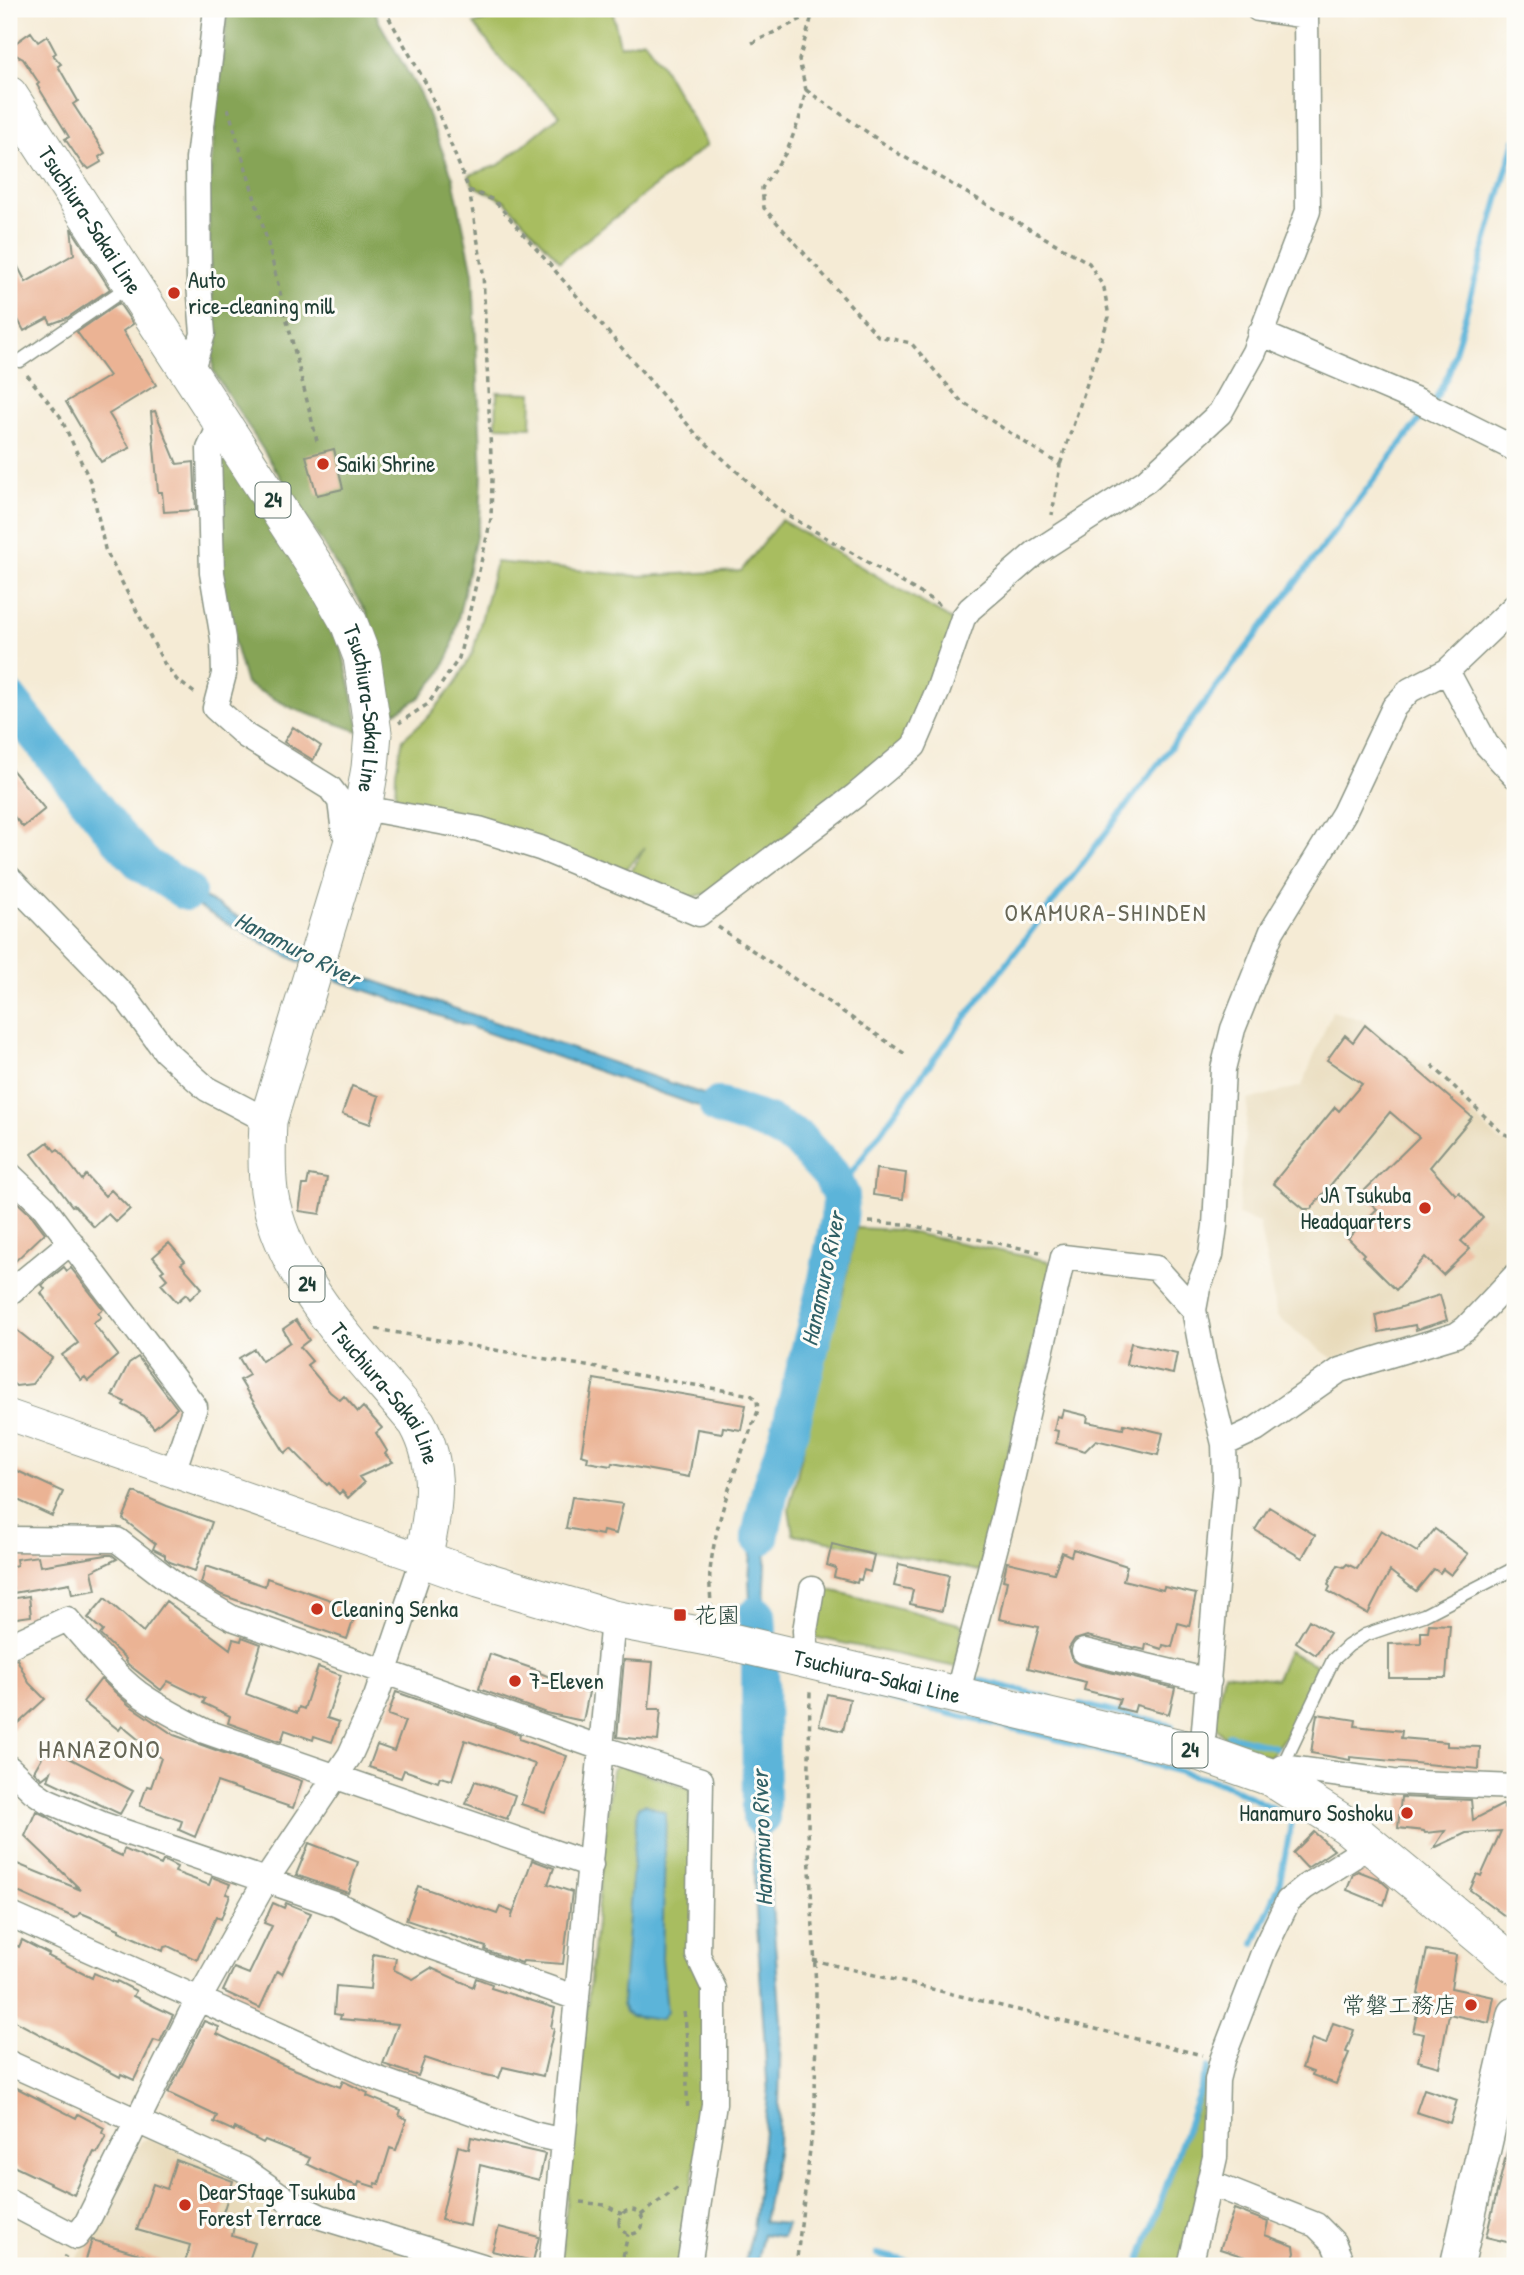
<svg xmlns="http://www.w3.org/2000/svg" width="1524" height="2275" viewBox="0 0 1524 2275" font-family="'Patrick Hand','Klee One',sans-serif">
<rect width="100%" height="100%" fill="#fdfcf7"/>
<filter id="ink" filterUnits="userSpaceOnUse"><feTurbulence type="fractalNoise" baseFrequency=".0143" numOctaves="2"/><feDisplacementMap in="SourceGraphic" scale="14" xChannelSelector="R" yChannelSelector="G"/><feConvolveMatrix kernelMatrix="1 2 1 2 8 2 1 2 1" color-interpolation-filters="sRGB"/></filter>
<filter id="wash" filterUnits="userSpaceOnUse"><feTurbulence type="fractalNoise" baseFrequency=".00686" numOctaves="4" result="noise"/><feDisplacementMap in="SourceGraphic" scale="28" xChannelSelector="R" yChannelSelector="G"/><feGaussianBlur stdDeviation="1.57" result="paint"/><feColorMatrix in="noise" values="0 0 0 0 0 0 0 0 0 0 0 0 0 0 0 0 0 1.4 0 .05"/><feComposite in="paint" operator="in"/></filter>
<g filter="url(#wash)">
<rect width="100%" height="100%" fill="#f5ebd5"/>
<path fill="#e8daba" d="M1332,1011L1361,1019L1424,1067L1501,1142L1515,1144V1263L1451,1327L1333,1359L1277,1317L1259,1223L1238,1215L1248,1100L1302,1086Z
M147,2138L406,2255L403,2266H72L94,2232L141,2141Z"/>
<path fill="#a8bd61" stroke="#647d4a" stroke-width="2" d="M517,9H612L620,46L644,40L661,64L707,145L560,261L505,201L473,185L469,175L499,165L560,115L503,62L474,24Z
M497,392L532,393L531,427L496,426Z
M781,520L957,623L912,733L896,753L718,891L683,899L630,874L645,847L622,874L395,802L396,771L403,739L429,716L456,683L473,652L496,562L637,576L741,571Z
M856,1228L898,1230L1048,1261L1052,1267L980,1571L793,1534L789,1509L825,1356L844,1289Z
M823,1588L963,1625L956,1667L814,1637Z
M1288,1651L1322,1668C1308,1701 1292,1729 1270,1757L1232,1746L1213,1724L1224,1673L1276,1679Z
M619,1765L689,1788L710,1993L707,2088L679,2266H560L612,1769Z
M1211,2066L1206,2155L1180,2266H1140Z"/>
<path fill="#86a457" stroke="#527046" stroke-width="2" d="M236,9H375L378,20L419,92L453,178L473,273L482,474L480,518L451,651L440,674L419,698L398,711L386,714L384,668L366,612L213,371L208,191L227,14Z
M220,445L337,628L361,732L294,709L246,684L226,613L218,569Z"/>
<path fill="#5cb4d9" stroke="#3e7886" stroke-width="2" d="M145,858C172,880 202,897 233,914C268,934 303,953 340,969L770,1117L764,1129L336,980C268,947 201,911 139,869Z
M764,1485L779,1489L767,1542L764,1606L753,1661L781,2021L778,2147L764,2222L787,2224L783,2237L763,2234L756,2266H744L753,2229L768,2095L754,1878L753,1661L749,1580L752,1539Z
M645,1804L666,1813L662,1958L667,2012L661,2020L631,2016L625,2012L622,2005L637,1812L639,1806Z"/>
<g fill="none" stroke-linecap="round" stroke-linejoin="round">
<path stroke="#5cb4d9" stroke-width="6" d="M1434,402L1449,373L1515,140
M841,1196L849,1176L924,1072L1427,410
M971,1676L970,1678L1051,1698
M863,1693L1049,1737L1222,1783L1289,1816L1292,1820L1279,1886L1254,1943
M1080,1704L1172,1726
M1228,1735L1275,1747
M877,2254L927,2266
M1138,2266L1208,2067"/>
<path stroke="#5cb4d9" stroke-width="38" d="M9,700L118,837L143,864L187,892
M718,1106L768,1123L798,1139L831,1175L841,1196L839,1219L827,1280L789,1433L771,1486L760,1537
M757,1615L760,1661L761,1817"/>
</g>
<g id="blocks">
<path fill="#ebb394" d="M31,32L38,42L47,36L56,53L53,55L61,64L58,66L78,101L73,104L105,153L99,157L101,162L89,169L86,166L84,167L65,139L69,137L37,85L39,83L23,59L16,55L14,50V44Z
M71,228L110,289L67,318L51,324L48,318L24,331L16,316L9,320V250L26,282L74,254Z
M119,303L133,324L123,331L156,385L109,414L130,448L101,462L66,402L109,376L77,332Z
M155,411L177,464L194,462L196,510L164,512L162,492H158L151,412Z
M334,449L343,489L317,495L306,456Z
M293,727L321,746L313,760L284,742Z
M9,766L45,809L23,827L9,811Z
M1365,1025L1472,1117L1430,1167L1456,1195L1459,1192L1483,1218L1461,1241L1470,1249L1443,1275L1425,1257L1396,1290L1362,1256L1364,1254L1348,1238L1377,1209L1365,1198L1368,1195L1364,1191L1419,1137L1390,1112L1311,1209H1304L1273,1183L1335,1107L1339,1111L1362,1084L1327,1060L1345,1035L1353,1042Z
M352,1086L379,1096L370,1124L342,1114Z
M48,1142L55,1151L58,1149L82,1180L86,1175L105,1196L111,1190L130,1209L116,1222L108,1214L94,1227L74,1205L72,1206L32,1154Z
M876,1169L906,1173L903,1199L873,1195Z
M309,1175L327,1178L320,1214L299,1211L303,1185H307Z
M15,1200L32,1216L45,1233L9,1267V1207Z
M169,1243L185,1261L181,1264L202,1288L190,1299L186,1294L177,1302L161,1284L167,1279L161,1272L164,1270L153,1257Z
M64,1267L67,1271L71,1268L103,1309L98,1313L101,1317L93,1323L118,1355L88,1381L85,1377L81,1380L62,1355L78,1343L41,1293L45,1289L42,1285Z
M1440,1295L1447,1320L1416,1330L1415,1325L1379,1332L1376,1315Z
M296,1320L309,1340L300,1347L312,1361L307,1365L330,1392L340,1400L344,1396L358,1412L363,1407L382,1428L376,1433L387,1451L385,1454L393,1462L359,1477L364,1483L348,1498L342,1491L339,1494L329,1483L327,1485L291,1448L285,1453L240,1380L249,1375L239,1358L254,1349L262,1361L290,1342L283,1329Z
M9,1324L52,1358L32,1384L16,1386L9,1380Z
M1131,1343L1177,1353L1173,1374L1126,1364Z
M138,1357L177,1408L154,1428L144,1416L123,1405L125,1402L112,1396L129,1363Z
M594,1379L746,1405L741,1430L723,1427L722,1433L697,1429L689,1477L612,1463L611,1466L587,1462L588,1457L581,1455Z
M1063,1410L1088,1416L1087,1422L1123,1429L1124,1424L1163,1433L1158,1455L1096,1440L1085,1451L1056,1443L1058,1431L1054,1430L1057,1416L1061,1417Z
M9,1467L63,1492L52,1516L9,1496Z
M134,1492L167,1506L212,1522L195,1571L170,1562L165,1558V1555L153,1549L155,1544L123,1519Z
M572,1497L623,1504L616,1534L603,1531L602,1535L566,1528Z
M1269,1507L1315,1535L1302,1558L1255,1530Z
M1435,1529L1468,1554L1451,1575L1443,1569L1440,1573L1434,1569L1416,1591L1390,1571L1368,1614L1328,1591L1330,1587L1328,1584L1338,1565L1344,1567L1347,1564L1357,1569L1381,1530L1417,1552Z
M832,1544L874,1555L870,1572L864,1570L861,1580L858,1579L857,1583L834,1577L836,1568L827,1565Z
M1073,1549L1127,1566L1123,1580L1163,1590L1164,1587L1196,1594L1189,1626L1178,1623L1172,1647L1163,1645L1162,1649L1146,1644L1145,1650L1087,1636L1074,1640L1069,1648L1073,1661L1081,1665L1175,1688L1169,1714L1136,1705L1134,1712L1117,1708L1120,1699L1084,1690L1086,1682L1028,1668L1039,1627L999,1619L1007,1581L1003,1580L1007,1562L1054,1573L1062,1552L1071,1556Z
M106,1555H112L117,1559L92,1571L96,1590L72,1594L70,1583L13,1593L9,1567L17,1565L16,1559L38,1556L40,1566Z
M899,1564L949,1575L942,1611L910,1604L913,1590L894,1586Z
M206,1566L265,1586L267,1578L357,1609L347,1639L222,1595L201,1583Z
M29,1596L31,1616L9,1619V1599Z
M105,1598L143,1632L166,1601L230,1649L233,1639L241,1641L242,1637L261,1644L246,1694L297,1713L299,1707L304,1709L318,1667L341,1675L327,1718L339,1722L332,1742L314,1736L313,1740L285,1730L281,1742L228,1723L230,1716L203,1703L205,1699L168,1681L161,1690L129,1665L125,1661L126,1659L100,1635L103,1631L88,1618Z
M1309,1620L1330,1633L1316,1655L1296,1642Z
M1429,1624L1450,1625L1446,1678H1389V1644L1421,1643V1632H1428Z
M490,1654L540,1671V1673L550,1677L548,1683L589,1692L583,1721L546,1713L479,1689Z
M17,1659L29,1683L45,1699L9,1732V1661Z
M624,1660L653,1662L649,1709H661L658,1741L617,1737Z
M101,1679L129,1705L174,1735L302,1781L293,1808L217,1782L195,1837L179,1830L182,1821L140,1806L147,1786L151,1787L161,1758L122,1726L119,1730L83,1702Z
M396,1692L520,1735L519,1739L567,1756L545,1812L521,1804L535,1764L465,1740L452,1780L440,1777L438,1782L404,1770L401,1778L369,1767L377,1745L394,1751L405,1721L388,1715Z
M827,1694L850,1699L843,1731L819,1725Z
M1317,1714L1356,1720L1355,1726L1402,1731L1401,1738L1447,1742V1746L1480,1747L1479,1769L1350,1757V1760L1311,1753Z
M48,1747L133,1791L120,1814L48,1780L51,1772L42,1779L34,1771Z
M475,1781L515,1795L507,1819L466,1804Z
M1401,1797L1471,1800L1473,1820L1504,1804V1808L1515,1802V1915L1509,1911L1505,1916L1470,1890L1477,1874L1481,1876L1501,1831L1466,1833L1434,1848L1445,1831L1425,1833L1424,1831L1398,1828Z
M36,1811L50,1818L66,1831L122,1856L124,1849L161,1865L163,1861H165L177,1867L175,1872L209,1885L212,1877L230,1884L226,1894L230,1895L221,1919L216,1917L197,1960L168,1946L164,1947L163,1951L119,1931V1929L81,1913L75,1918L9,1888V1878L15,1863L81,1890L25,1836Z
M1314,1832L1334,1850L1307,1868L1293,1853Z
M309,1843L358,1862L348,1893L296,1875Z
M532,1860L554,1868L548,1884L572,1892L563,1964L523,1961L522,1963L485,1950L486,1947L406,1920L418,1886L497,1914L500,1907L513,1912L511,1919Z
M1358,1871L1379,1879L1389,1888L1384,1905L1347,1890L1353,1874Z
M273,1903L284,1908L286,1903L311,1913L282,1974L277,1971L260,2008L223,1991L234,1968L249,1974L272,1926L264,1923Z
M22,1940L49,1954L48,1956L92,1978L94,1973L116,1983L117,1981L136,1991L133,1996L173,2015L160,2042L154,2040L134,2080L121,2074L120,2077L9,2018V1942L19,1947Z
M1427,1950L1456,1955L1451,1988L1494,1997L1489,2023L1449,2014L1439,2067L1418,2061L1424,2034L1413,2032L1421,1995L1418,1994Z
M373,1954L396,1958L394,1970L413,1979L431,1968L473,1987L476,1978L492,1984L491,1988L555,2008L551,2027L554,2029L543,2076L503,2067L499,2078L449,2066L425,2058L418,2076L383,2064L398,2024L340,2019L341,2015L334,2014L336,1986L370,1989Z
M204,2021L219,2027L217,2034L281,2064L340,2087L343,2081L368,2093L367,2096L401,2110L399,2116L407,2119L396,2150L390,2148L379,2184L376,2183L375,2187L359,2182L358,2186L343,2181L307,2164L310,2158L265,2140L263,2143L235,2128L234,2131L214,2122L217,2116L168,2093Z
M1333,2023L1354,2030L1346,2052L1349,2053L1336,2084L1312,2075L1313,2072L1302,2068L1312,2039L1326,2044Z
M9,2084L76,2118L78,2114L104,2128L102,2133L106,2136L97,2153L94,2152L74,2195L9,2164Z
M1424,2089L1457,2100L1450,2123L1416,2112Z
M471,2137L545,2154L539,2180L480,2165L470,2226L441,2220L458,2146L469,2149Z
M1509,2143H1515V2244L1486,2237Z
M176,2160L233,2181L220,2222L234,2226L232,2236L255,2243L247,2266H184L190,2245L137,2230L153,2184L167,2189Z
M1234,2209L1268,2222L1265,2235L1294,2246L1295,2253L1290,2266H1273L1220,2249Z
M499,2227L539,2237L533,2261L492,2251Z
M92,2240L166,2262L165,2266H84Z"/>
</g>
</g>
<g filter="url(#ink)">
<use href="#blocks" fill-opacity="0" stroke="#8a9484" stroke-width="2"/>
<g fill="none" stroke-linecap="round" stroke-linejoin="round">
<g stroke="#8a9484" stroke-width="15">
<path id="service" d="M20,361L129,286
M1282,1767L1333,1660L1348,1646L1365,1635L1424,1615L1515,1568"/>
</g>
<g stroke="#8a9484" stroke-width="27">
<path id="minor" d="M1258,9L1306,16
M1260,333L1419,401L1515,449
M191,372L203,334L199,284L198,159L216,9
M222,421L209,449L212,573L223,639L224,674L215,708L246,736L330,788L340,801L344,832L355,834
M1447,671L1486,744L1515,776
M363,808L479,829L540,848L699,914L856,795L914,746L938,690L963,618L970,609L1035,553L1146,481L1220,413L1254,352L1308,211L1306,16L1308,9
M9,878L126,998L165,1051L207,1089L268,1121
M9,1174L43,1206L195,1407L173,1472
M9,1293L71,1242
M1224,1444L1256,1429L1340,1370L1456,1335L1466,1328L1515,1276
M9,1539L117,1540L178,1587L232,1618L601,1748L551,2266
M613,1619L601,1748L701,1780L698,1955L714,1989V2104L689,2266
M9,1646L67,1619C89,1644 111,1672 138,1693C159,1708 181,1719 204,1731L591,1865
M1084,1651L1209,1681
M807,1660L805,1631L812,1589
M957,1695L1002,1523L1063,1257L1156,1268L1194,1310
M1202,1753L1225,1479L1224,1444L1204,1363L1194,1310L1198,1288L1211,1255L1215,1226L1223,1069L1233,1029L1272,931L1344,813L1394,707L1410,690L1447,671L1515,606
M9,1768L33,1791L46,1800L102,1824L338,1905L407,1938L577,1998
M1270,1777L1282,1767L1393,1782L1515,1787
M9,1914L373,2077L533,2134L563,2141
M9,2063L243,2169L290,2202L321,2217L482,2266
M1210,2183L1316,2225L1333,2242L1343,2266
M9,2202L76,2237L86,2224L190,2015L266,1880L350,1755L376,1697L423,1559
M1190,2266L1215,2157L1217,2080L1222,2060L1265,1948L1288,1901L1305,1887L1354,1856L1367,1841"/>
</g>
<g stroke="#8a9484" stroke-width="32">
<path id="tertiary" d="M9,1415L423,1559"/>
</g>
<g stroke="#8a9484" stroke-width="36">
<path id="secondary" d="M1457,2266L1515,2014"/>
</g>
<g stroke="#8a9484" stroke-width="39">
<g id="primary">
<path id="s1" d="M9,95L326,583L349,623L362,657L373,733L370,768L363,808L268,1121C267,1145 266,1168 269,1191C282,1279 362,1356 417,1423C442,1467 434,1512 423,1559L479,1579L613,1619L719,1639L1202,1753L1270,1777L1346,1825L1515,1965"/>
</g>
</g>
<path stroke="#8a9484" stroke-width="3.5" stroke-dasharray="5 5" stroke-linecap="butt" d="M384,9L428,87L469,190L483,272L492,479L491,519L459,658L428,704L399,723
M814,9L799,60L806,90L799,120L787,151L762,188L764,208L878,336L911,343L961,401L1060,465L1052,515
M752,43L812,14
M806,90L899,154L1089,263L1104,288L1109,317L1060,465
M228,108L267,240L317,441
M469,190L494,200L696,434L779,510L944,607
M27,375L60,416L91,483L105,549L132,602L164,663L177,680L196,694
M718,927L908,1056
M1432,1065L1502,1133L1515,1138
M869,1222L904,1224L1040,1252
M376,1329L751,1395L757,1400L758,1411C738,1462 716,1516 710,1571C709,1583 711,1597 711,1609
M813,1960L1202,2055
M684,2012C690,2046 685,2078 688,2111
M580,2202L605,2205L622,2214
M619 2222a12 12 0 1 1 24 0a12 12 0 1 1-24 0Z
M641,2215L677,2188
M60,2266L66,2256
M621,2266L628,2234
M796,2266L815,2108L816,1988L808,1830L810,1690"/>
<use href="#service" stroke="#fff" stroke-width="12"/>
<use href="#minor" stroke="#fff" stroke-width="24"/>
<use href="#tertiary" stroke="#fff" stroke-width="30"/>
<use href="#secondary" stroke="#fff" stroke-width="33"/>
<use href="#primary" stroke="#fff" stroke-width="37"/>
</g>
</g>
<g fill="#c8321e" stroke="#fdfcf7" stroke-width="2.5">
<circle cx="174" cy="293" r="7"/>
<circle cx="323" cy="464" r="7"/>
<circle cx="1425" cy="1208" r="7"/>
<circle cx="317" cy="1609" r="7"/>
<rect x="673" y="1608" width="14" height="14" rx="3.5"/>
<circle cx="515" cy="1681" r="7"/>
<circle cx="1407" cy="1813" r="7"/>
<circle cx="1471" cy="2005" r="7"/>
<circle cx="185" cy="2205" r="7"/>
</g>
<g text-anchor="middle" stroke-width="6" stroke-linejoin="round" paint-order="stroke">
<g fill="#fdfcf7" stroke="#62766e" stroke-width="2">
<rect x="255.5" y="482.5" width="35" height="35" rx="5"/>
<rect x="289.5" y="1266.5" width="35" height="35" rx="5"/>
<rect x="1172.5" y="1732.5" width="35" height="35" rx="5"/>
</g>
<g font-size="21" font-weight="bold" fill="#1f3d34">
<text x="273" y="507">24</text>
<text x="307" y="1291">24</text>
<text x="1190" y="1757">24</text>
</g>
<g font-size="23" fill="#1f3d34" stroke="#fdfcf7">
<text dy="8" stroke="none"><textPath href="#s1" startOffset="149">Tsuchiura-Sakai Line</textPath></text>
<text dy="8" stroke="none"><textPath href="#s1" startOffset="716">Tsuchiura-Sakai Line</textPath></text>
<text dy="8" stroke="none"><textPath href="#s1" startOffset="1451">Tsuchiura-Sakai Line</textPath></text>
<text dy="8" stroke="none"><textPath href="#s1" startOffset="2102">Tsuchiura-Sakai Line</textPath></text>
</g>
<g font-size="23" fill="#1f3d34" stroke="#fdfcf7" text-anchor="start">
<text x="188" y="288">Auto<tspan x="188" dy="26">rice-cleaning mill</tspan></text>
<text x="337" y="472">Saiki Shrine</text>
<text x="1411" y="1203" text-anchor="end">JA Tsukuba<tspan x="1411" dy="26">Headquarters</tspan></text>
<text x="331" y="1617">Cleaning Senka</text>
<text x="694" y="1623">花園</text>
<text x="529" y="1689">7-Eleven</text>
<text x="1393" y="1821" text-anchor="end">Hanamuro Soshoku</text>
<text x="1457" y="2013" text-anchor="end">常磐工務店</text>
<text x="199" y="2200">DearStage Tsukuba<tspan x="199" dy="26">Forest Terrace</tspan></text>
</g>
<g font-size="24" letter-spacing="2" fill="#666656" stroke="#fdfcf7">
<text x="1106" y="921">OKAMURA-SHINDEN</text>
</g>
<g font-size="24" font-style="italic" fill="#316166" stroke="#fdfcf7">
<text transform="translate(297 949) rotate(27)" y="8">Hanamuro River</text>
<text transform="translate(823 1279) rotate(-78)" y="8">Hanamuro River</text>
<text transform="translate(762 1838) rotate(-92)" y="8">Hanamuro River</text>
</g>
<g font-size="26" letter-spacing="2" fill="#666656" stroke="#fdfcf7">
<text x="100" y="1758">HANAZONO</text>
</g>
</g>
<rect width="1524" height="2275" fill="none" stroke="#fdfcf7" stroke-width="35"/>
</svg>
